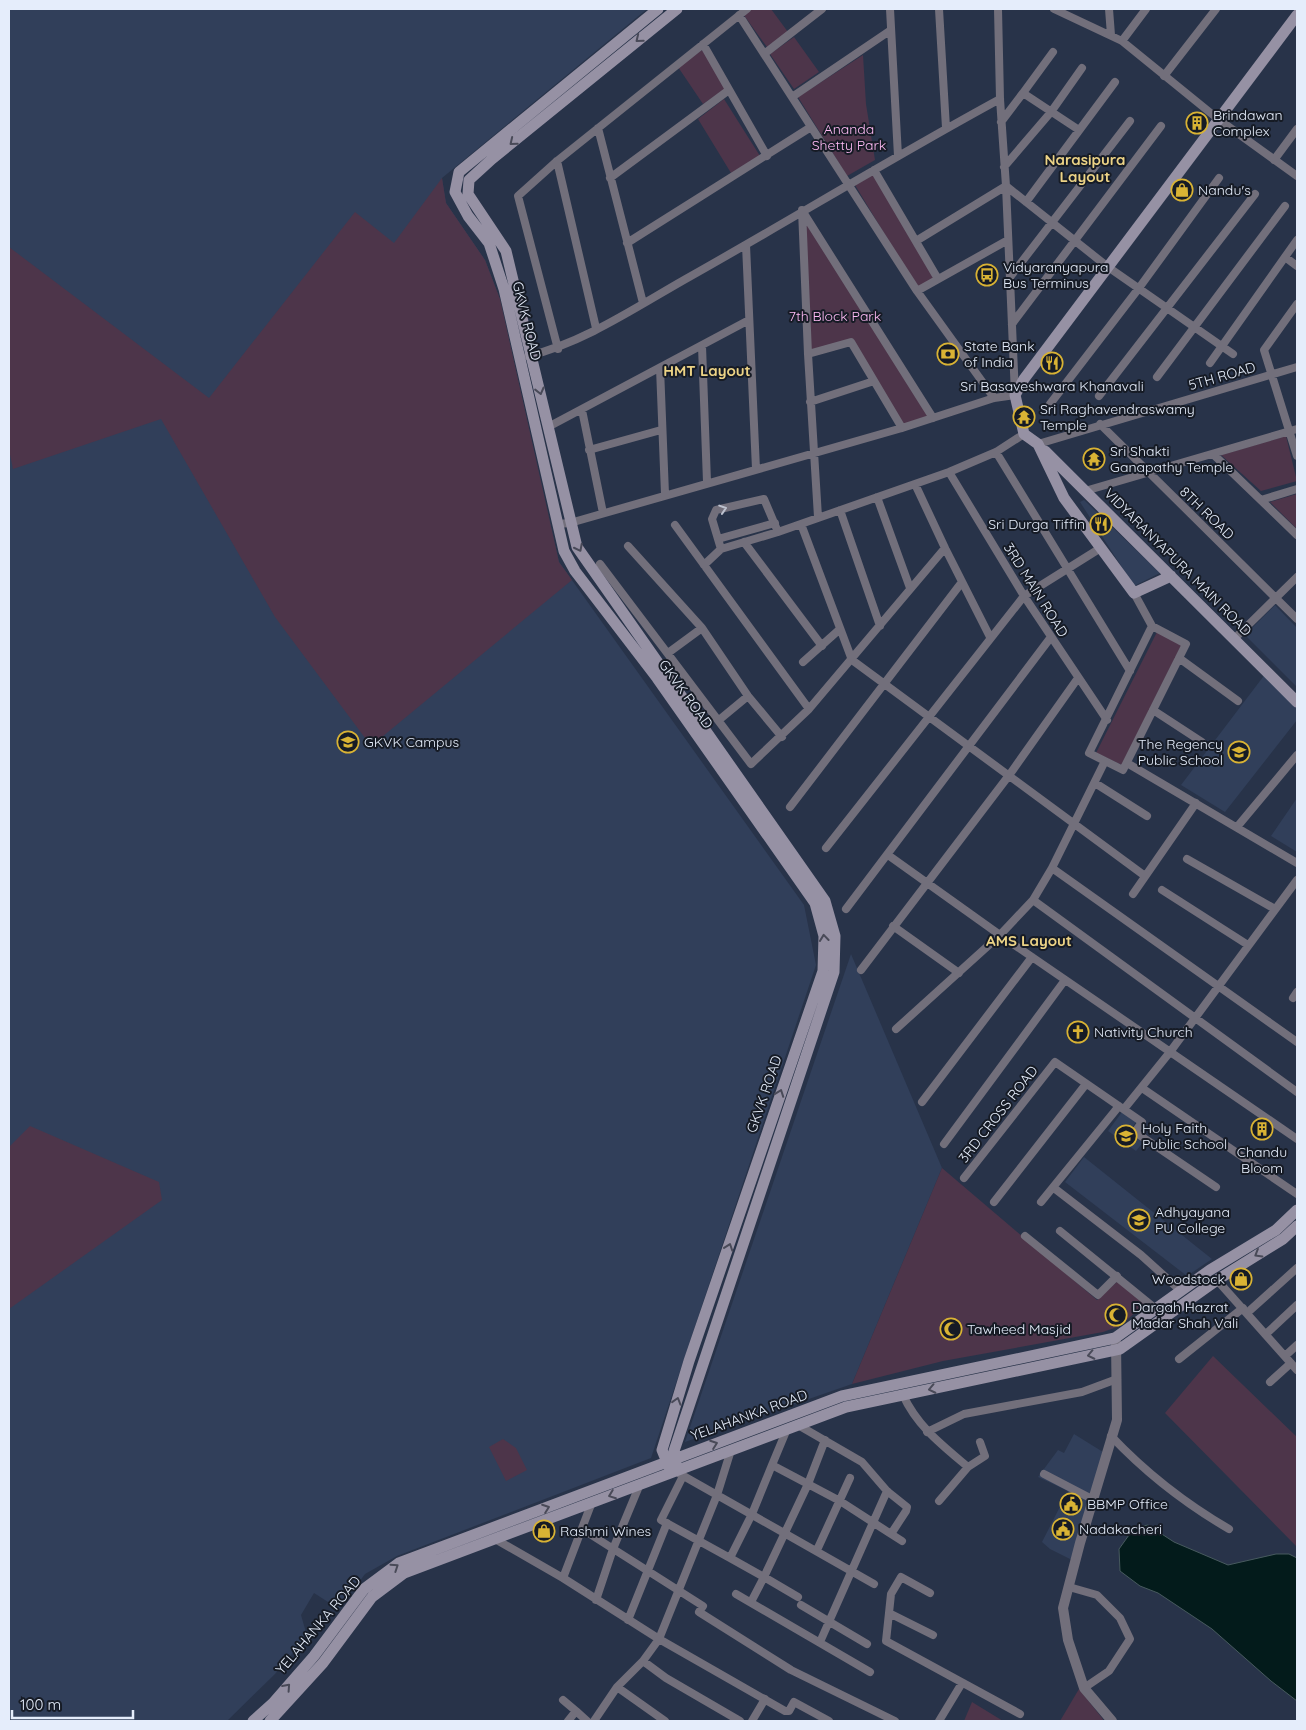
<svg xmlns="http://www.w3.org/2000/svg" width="1306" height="1730" viewBox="0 0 1306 1730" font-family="Quicksand,sans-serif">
<rect width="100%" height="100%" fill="#283349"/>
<path fill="#313f5a" d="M9,9H647L442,178L446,203L485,260L500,299L559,562L804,905L816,965L651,1458L397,1556L365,1574L339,1609L314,1593L301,1615L307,1636L275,1674L227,1721H9Z
M1084,500L1160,573L1134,586L1080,502Z
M1275,605L1297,628V687L1245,635Z
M1266,673L1297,705V720L1225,812L1181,785Z
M1297,798V852L1271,836Z
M851,954L942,1168L852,1384L685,1442Z
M1122,1112L1136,1122L1130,1131L1144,1141L1136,1151L1108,1131Z
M1084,1157L1212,1259L1187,1276L1065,1182Z
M1074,1434L1103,1452L1072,1560L1050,1549L1042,1542L1068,1491L1038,1477L1058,1450L1064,1453Z"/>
<path fill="#4d354a" d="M751,9H771L788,32L767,47L743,14Z
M794,37L819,72L794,89L770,54Z
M702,50L727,88L703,104L678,67Z
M863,55L866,104L875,160L847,176L798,97Z
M724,99L760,156L731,173L698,119Z
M874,174L936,277L917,288L855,185Z
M442,178L446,203L485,260L500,299L559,562L572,580L371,746L275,617L161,419L13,469L9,450V247L209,398L355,212L394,243Z
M805,219L929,416L903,425L853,339L810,351Z
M1286,436L1297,481L1261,491L1221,455Z
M1297,494V529L1270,502Z
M1157,632L1182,644L1122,765L1096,753Z
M30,1126L159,1182L162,1200L9,1309V1147Z
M942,1168L1097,1300L1118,1281L1146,1303L1120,1326L1103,1332L943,1361L852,1384Z
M1213,1356L1297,1437V1547L1165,1413Z
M503,1439L516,1448L527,1470L506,1481L489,1447Z
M1079,1689L1102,1718L1104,1721H1060Z
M972,1702L1003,1721H964Z"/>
<path fill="#031b1b" stroke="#475a5e" d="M1148,1525L1174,1542L1228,1565L1276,1554H1289L1297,1558V1701L1271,1681L1212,1629L1158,1593L1140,1586L1120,1571L1119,1549L1134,1528Z"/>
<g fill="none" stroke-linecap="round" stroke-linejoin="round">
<path stroke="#726f7b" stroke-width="8" d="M890,9L898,156
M939,9L946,128
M998,9L1000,99L1006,186L1108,267L1233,354
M1054,9L1122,41L1218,119L1297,176
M1109,9L1111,35
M739,15L917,291L994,398
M1122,41L1146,9
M703,44L767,156
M764,54L822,9
M1164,76L1216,9
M1023,93L1053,52
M792,97L891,30
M1001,122L1023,93L1079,130
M598,128L643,303
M1274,160L1297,129
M557,161L596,328
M1004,167L1051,112L1082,68
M874,170L938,279
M610,178L729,90
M1026,202L1115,82
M802,210L808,354L818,517
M803,212L933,418
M627,243L811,127
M746,245L756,469
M1285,257L1297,266
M1010,277L1130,121
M917,291L1008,240
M1297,304L1264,350L1297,456
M1012,324L1161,126
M702,346L707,482
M558,349L518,196L557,161L747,9
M808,354L851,342L902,428
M528,356C586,342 639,305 691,276C794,218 895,156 1000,99
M1210,363L1297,240
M660,368L665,494
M1157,377L1285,206
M1099,396L1255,194
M810,402L874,381
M1050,404L1139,288L1219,178
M582,410L603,513
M1100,424L1297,619
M548,427L749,320
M1038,444L1297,367
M589,450L661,430
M996,452L1130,671
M1213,454L1297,535
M949,472L1024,596L1107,720
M915,484L945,548L990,637
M1085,491L1297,429
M877,497L910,588
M1261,500L1297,489
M840,510L880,626
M557,524L570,523L902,428L994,398L1015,395L1006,186L916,241
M801,524L852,660L1145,876
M675,525L809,709
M718,539L775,523
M744,542L822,646
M628,546L702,628L748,696L782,737
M721,549L712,519L716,510L764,499L778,532
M600,564L751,764L809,709L945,548
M704,565L721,549L778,532L949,472L996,452L1024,434
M1234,639L1297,577
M668,653L702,628
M1179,658L1238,701
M803,662L840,629
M1153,710L1202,742
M719,720L748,696
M1105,761L1123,770L1186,644L1152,626
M1127,763L1297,863
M1095,783L1147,816
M790,807L962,582
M1237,827L1297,755
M826,848L1024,596L1099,549
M888,855L1000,935L1297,1139
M1187,859L1275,909
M1052,868L1297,1042
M1162,890L1248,945
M1133,894L1196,803
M1033,900L1297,1092
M846,909L1051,637
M893,926L959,973
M861,970L1010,774L1078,678
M1293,998L1297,992
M896,1029L1000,935L1033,900L1052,868L1105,761L1089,753L1152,626L1134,593
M1142,1088L1297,1194
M922,1102L1032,957
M1124,1109L1170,1052L1297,880
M944,1144L1065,980
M964,1178L1055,1062L1142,1122L1135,1132L1216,1187
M1054,1188L1141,1255L1181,1291
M994,1202L1086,1084
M1041,1202L1119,1106
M1060,1231L1156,1309
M1025,1236L1098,1295L1117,1276
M1217,1280L1297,1370
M1247,1313L1297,1268
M1266,1334L1297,1305
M1285,1356L1297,1345
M1179,1359L1243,1308
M1270,1382L1291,1363
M903,1395C917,1426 942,1445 968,1467L939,1501
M787,1429L772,1465L840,1501L891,1534L906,1511L907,1507L887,1491L862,1462L798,1425
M927,1432L964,1414L1082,1392L1117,1379
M1111,1436C1146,1473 1186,1504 1229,1529
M968,1467L985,1456L980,1442
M680,1474L874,1584
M1044,1474L1092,1499
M683,1476L661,1520L730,1558L752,1514L772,1465
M582,1529L703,1606L699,1612L791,1670L895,1721
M891,1534L902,1541
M495,1539L563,1578L659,1639L717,1495L731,1450
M817,1550L850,1478
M730,1558L764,1577L751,1602
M563,1578L592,1502
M1069,1587L1097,1595L1120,1618L1130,1639L1109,1671L1084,1688
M736,1594L870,1672
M798,1597L764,1577L808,1484L825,1440
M596,1600L613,1549L640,1484
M801,1605L867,1644
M889,1613L891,1594L901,1577L930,1593
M628,1620L667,1523
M933,1635L889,1613L886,1641L1020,1714
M820,1642L887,1491
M617,1687L643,1661
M563,1700L576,1711
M568,1721L576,1711L587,1721
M594,1721L617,1687L665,1721
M740,1721L666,1678L643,1661L659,1639L785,1711H789L794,1702L829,1721
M752,1721L765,1699
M939,1721L962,1683"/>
<path stroke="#726f7b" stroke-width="10" d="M1112,1721L1084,1688L1068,1640L1063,1608L1080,1543L1117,1420L1116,1342"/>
<path stroke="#9691a4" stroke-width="11" d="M658,9L459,172L455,192L468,216L489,243L504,289L564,551L575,571L657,678L815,903L824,936L823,971L689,1361L662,1450L671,1472
M677,9L492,159L469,180L468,194L506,251L577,547L825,901L835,936L834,972L674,1451V1459L678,1469
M1045,451L1297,702
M1171,576L1134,593L1064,498L1038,444L1024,434L1015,395L1024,379L1297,15
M253,1721L273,1703L314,1656L364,1589L399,1563L842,1396L1115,1338L1210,1270L1276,1230L1297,1210
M270,1721L323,1663L372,1597L404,1573L846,1407L1120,1349L1217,1280L1283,1239L1297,1226"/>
</g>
<defs><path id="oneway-chevron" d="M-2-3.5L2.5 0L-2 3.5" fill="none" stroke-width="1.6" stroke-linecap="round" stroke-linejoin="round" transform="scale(1.25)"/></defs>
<g stroke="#494a58">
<use href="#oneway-chevron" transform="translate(639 39) rotate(141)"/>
<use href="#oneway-chevron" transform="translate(513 142) rotate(141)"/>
<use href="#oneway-chevron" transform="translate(540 391) rotate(76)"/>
<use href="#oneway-chevron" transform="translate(579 548) rotate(63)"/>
<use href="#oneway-chevron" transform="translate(824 938) rotate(-96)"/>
<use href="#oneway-chevron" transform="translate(780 1093) rotate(-70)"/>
<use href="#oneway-chevron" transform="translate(729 1247) rotate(-71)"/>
<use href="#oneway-chevron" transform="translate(1258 1254) rotate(149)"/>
<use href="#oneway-chevron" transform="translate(1091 1355) rotate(168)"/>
<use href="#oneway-chevron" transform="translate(932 1389) rotate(168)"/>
<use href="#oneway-chevron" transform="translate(677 1401) rotate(-73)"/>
<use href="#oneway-chevron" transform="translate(714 1444) rotate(-20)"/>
<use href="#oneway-chevron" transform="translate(612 1495) rotate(159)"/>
<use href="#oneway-chevron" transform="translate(546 1508) rotate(-20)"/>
<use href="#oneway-chevron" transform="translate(395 1567) rotate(-34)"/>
<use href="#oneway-chevron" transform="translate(287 1687) rotate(-48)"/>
</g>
<use stroke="#bdc1ce" href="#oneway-chevron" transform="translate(723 509) rotate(-18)"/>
<defs>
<g id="building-ring" transform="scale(1.125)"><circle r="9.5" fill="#161b25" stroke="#d9b334" stroke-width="1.5"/><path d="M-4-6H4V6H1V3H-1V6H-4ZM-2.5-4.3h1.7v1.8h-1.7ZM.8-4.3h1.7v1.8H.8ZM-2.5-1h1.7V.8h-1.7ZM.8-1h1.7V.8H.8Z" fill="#d9b334"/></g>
<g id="shop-ring" transform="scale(1.125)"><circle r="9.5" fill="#161b25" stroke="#d9b334" stroke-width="1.5"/><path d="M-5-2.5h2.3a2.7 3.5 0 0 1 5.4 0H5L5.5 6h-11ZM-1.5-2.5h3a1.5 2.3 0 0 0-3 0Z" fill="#d9b334"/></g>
<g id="bus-ring" transform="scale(1.125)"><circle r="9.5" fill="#161b25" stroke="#d9b334" stroke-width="1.5"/><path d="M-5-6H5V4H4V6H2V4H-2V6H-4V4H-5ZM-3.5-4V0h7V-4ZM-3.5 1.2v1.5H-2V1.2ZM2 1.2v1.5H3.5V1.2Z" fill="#d9b334"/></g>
<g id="bank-ring" transform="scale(1.125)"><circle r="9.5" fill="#161b25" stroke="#d9b334" stroke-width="1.5"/><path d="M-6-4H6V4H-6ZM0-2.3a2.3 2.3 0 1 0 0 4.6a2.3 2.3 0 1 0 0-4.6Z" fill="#d9b334"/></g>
<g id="restaurant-ring" transform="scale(1.125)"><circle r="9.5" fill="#161b25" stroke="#d9b334" stroke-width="1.5"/><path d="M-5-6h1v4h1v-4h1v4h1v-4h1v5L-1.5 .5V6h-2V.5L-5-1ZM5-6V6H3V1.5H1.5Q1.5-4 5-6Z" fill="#d9b334"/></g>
<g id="temple-ring" transform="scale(1.125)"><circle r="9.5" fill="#161b25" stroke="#d9b334" stroke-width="1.5"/><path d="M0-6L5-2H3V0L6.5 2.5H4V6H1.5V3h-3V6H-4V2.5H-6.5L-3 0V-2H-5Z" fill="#d9b334"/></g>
<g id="university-ring" transform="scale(1.125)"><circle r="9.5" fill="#161b25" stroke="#d9b334" stroke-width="1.5"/><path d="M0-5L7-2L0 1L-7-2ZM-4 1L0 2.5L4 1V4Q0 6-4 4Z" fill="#d9b334"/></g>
<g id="school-ring" transform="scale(1.125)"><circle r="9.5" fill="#161b25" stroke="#d9b334" stroke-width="1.5"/><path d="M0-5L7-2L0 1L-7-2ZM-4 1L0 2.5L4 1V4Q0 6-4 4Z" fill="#d9b334"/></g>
<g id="church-ring" transform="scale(1.125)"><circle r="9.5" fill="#161b25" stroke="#d9b334" stroke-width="1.5"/><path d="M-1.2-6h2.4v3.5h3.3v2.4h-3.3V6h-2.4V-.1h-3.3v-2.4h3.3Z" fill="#d9b334"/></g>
<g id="mosque-ring" transform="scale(1.125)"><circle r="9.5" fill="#161b25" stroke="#d9b334" stroke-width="1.5"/><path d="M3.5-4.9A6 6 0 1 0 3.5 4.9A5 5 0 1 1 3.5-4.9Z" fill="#d9b334"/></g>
<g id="civic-ring" transform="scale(1.125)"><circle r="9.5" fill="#161b25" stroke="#d9b334" stroke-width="1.5"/><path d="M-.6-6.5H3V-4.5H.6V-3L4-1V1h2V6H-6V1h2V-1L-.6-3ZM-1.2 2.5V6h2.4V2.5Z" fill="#d9b334"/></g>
</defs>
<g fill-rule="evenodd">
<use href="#building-ring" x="1197" y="123"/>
<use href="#shop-ring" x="1182" y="190"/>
<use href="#bus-ring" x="987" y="275"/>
<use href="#bank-ring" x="948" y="354"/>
<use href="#restaurant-ring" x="1052" y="363"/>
<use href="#temple-ring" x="1024" y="417"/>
<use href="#temple-ring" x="1094" y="459"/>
<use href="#restaurant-ring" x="1101" y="524"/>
<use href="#university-ring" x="348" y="742"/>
<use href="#school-ring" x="1239" y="752"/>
<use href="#church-ring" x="1078" y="1032"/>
<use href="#building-ring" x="1262" y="1129"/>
<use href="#school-ring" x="1126" y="1136"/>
<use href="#university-ring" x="1139" y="1220"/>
<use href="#shop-ring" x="1241" y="1279"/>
<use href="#mosque-ring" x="1116" y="1315"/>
<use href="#mosque-ring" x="951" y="1329"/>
<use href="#civic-ring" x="1071" y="1504"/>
<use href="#civic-ring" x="1063" y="1529"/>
<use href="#shop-ring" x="544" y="1531"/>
</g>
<g text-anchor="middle" stroke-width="4" stroke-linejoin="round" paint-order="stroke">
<g font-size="14" fill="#e5edfb" stroke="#161b25" text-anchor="start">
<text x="1213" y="120">Brindawan<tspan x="1213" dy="16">Complex</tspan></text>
<text x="1198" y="195">Nandu's</text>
<text x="1003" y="272">Vidyaranyapura<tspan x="1003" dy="16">Bus Terminus</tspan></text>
<text x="964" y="351">State Bank<tspan x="964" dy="16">of India</tspan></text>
<text x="1052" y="391" text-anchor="middle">Sri Basaveshwara Khanavali</text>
<text x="1040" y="414">Sri Raghavendraswamy<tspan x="1040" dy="16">Temple</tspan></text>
<text x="1110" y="456">Sri Shakti<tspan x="1110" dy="16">Ganapathy Temple</tspan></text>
<text x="1085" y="529" text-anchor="end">Sri Durga Tiffin</text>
<text x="364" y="747">GKVK Campus</text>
<text x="1223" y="749" text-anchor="end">The Regency<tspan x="1223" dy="16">Public School</tspan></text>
<text x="1094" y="1037">Nativity Church</text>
<text x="1142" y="1133">Holy Faith<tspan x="1142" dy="16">Public School</tspan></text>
<text x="1262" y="1157" text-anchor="middle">Chandu<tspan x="1262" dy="16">Bloom</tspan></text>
<text x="1155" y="1217">Adhyayana<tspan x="1155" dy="16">PU College</tspan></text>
<text x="1225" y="1284" text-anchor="end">Woodstock</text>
<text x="1132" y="1312">Dargah Hazrat<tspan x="1132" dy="16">Madar Shah Vali</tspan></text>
<text x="967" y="1334">Tawheed Masjid</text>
<text x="1087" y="1509">BBMP Office</text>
<text x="1079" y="1534">Nadakacheri</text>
<text x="560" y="1536">Rashmi Wines</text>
</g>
<g font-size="14" fill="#ffbbf5" stroke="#161b25">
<text x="849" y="134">Ananda<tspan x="849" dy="16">Shetty Park</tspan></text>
<text x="835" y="321">7th Block Park</text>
</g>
<g font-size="14" fill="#e5edfb" stroke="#161b25">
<text transform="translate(527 321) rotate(76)" y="5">GKVK ROAD</text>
<text transform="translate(1222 376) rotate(-16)" y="5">5TH ROAD</text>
<text transform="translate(1207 513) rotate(44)" y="5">8TH ROAD</text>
<text transform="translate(1178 562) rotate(45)" y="5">VIDYARANYAPURA MAIN ROAD</text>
<text transform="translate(1036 590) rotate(58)" y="5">3RD MAIN ROAD</text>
<text transform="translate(686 694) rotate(54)" y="5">GKVK ROAD</text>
<text transform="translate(764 1094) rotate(-71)" y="5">GKVK ROAD</text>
<text transform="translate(998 1114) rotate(-52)" y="5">3RD CROSS ROAD</text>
<text transform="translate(749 1415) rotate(-20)" y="5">YELAHANKA ROAD</text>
<text transform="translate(318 1625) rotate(-50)" y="5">YELAHANKA ROAD</text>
</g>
<g font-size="15" font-weight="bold" fill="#ecd386" stroke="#161b25">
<text x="1085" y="165">Narasipura<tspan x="1085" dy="17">Layout</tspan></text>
<text x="707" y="376">HMT Layout</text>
<text x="1029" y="946">AMS Layout</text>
</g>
</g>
<rect width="1306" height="1730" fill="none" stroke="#e5edfb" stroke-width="20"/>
<path d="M12 1710v8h121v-8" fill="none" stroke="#e5edfb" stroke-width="2.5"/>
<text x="20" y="1710" font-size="15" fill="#e5edfb" stroke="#161b25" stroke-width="4" paint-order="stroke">100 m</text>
</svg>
